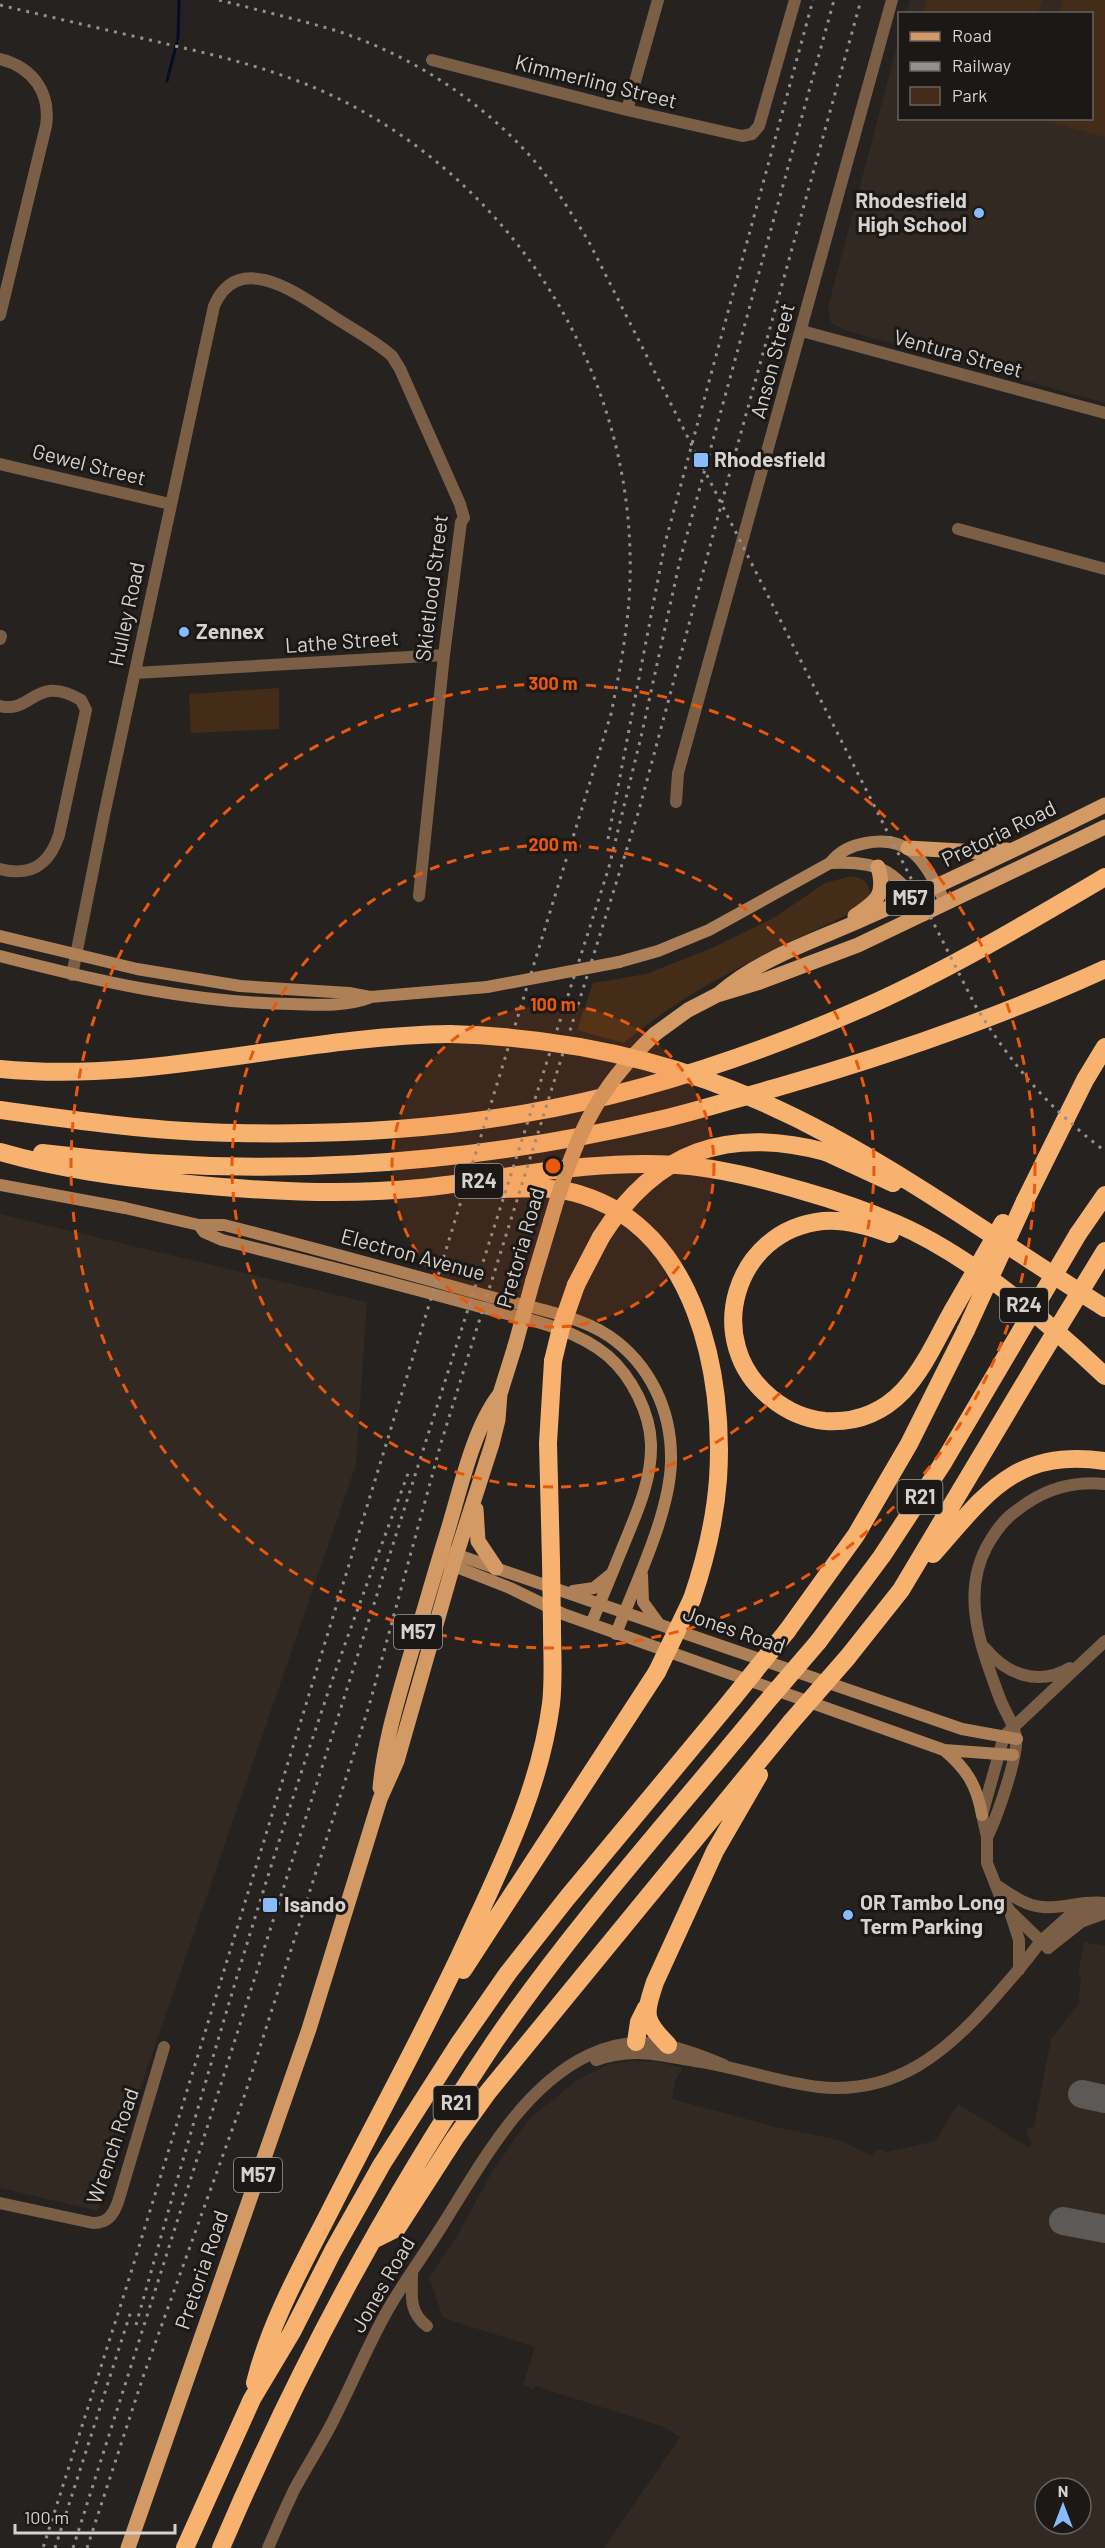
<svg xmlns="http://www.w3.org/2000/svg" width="1105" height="2548" viewBox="0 0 1105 2548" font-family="Barlow,sans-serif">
<rect width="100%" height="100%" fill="#25221f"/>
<path fill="#312922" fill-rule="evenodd" d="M910,0H1105V403L847,331L831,323L828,307L899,38L900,118H1092V14L906,13Z
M0,1214L367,1302L356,1465L98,2211L0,2188Z
M1084,1942L1105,1946V2548H604L680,2437L664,2427L535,2386L534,2389L523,2385L535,2347L443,2318L429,2277L457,2236L493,2170L529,2119L577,2080L609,2064L633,2061L660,2062L683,2068L675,2080L672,2099L776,2127L839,2140L872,2156L878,2149L887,2152L935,2141L958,2104L1030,2148L1031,2141L1026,2134L1027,2129L1034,2127L1051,2039L1078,2005L1081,1975H1078ZM1045,2488H1081V2524H1045Z"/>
<path fill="#432d19" d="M927,0H1042L1038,13H923Z
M1063,0H1105V137L1040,119L1092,118V14L1059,13Z
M279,688V729L191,733L189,694Z
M851,876C865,878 869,883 871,897L861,908C779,948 693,984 624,1043L577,1030L593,983L646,974L714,947L775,917L825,883Z"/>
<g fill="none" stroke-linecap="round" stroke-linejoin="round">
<path stroke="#000f27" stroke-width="3" d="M167,81L178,38L179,0"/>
<path stroke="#5c5956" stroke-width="28" d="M1082,2094L1105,2099
M1063,2221L1105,2229"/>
<path stroke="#7a5f46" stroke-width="12" d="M0,59C33,67 51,93 46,126L0,315
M432,60L627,110L742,136L752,134L759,126L795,0
M627,110L658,0
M802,331L1105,413
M0,464L170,504
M958,529L1105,569
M0,639L1,636
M135,673L444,655
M0,706C33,714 35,673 81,700L86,710L59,835C49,865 31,877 0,869
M676,802L678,773L892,0
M72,975L104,815L214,306C239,248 301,296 334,317C354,330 375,341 392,356L400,369L460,504L464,518L461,522L444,655L419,896
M1040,1942L1069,1916L1099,1905
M1048,1948L1081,1922L1105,1913
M0,2203L93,2223C108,2223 113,2215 118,2202L164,2047"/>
<path stroke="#7a5f46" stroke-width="12" d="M985,1648C1006,1674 1038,1687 1070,1668
M987,1837C996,1820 1019,1755 1016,1737C1014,1724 1005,1712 1000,1699C982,1650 960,1596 987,1546C995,1532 1003,1520 1016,1511C1042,1490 1071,1480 1105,1484
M996,1885C1010,1894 1025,1906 1043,1907C1064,1909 1083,1900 1105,1903
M1011,1915L1019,1940V1970
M1048,1948L1010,1911L1000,1896L987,1863V1837L982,1815L1004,1736L1105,1641
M596,2060C634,2047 658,2055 695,2061C737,2067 777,2082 819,2087C896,2095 947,2052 994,1998C1010,1980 1026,1962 1040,1942
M412,2272C412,2294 408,2312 427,2326
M268,2548C276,2529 285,2509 294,2490C307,2466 322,2443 334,2419C352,2384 367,2347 386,2313C404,2281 426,2252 445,2221C482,2162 523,2086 589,2055C638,2032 677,2045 724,2065"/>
<path stroke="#ad8057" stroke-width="12" d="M830,863C881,860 898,872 924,915
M0,936L137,969L240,986L349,993L370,997L487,987
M0,956C97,981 192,1003 292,1004C318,1005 345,1007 369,998
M619,962L658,951L709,930L830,863C840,851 850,846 866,843C914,834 927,867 946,904
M0,1185L125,1208L199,1225H224C311,1247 397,1271 484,1295C522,1306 576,1314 609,1336C650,1364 672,1411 671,1461C670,1514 635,1584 616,1634
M199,1225L204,1232L222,1240C307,1261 393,1283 477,1306C520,1318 573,1326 608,1356C632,1377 650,1413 651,1444C652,1480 637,1512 624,1544C613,1571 602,1598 591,1624
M449,1552L962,1729L1017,1739
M446,1563L510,1588L563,1614L944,1750L1013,1755
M642,1575L643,1602L659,1624
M573,1591L594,1588L610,1575
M944,1750C967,1769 977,1786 982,1815"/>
<path stroke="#d39a65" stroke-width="15" d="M908,848L979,852L1007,850
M855,916C877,901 886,895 878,867
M720,993C761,957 820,939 870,916C949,881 1027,844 1105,805
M655,1034L688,1010L717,995L760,982L858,945L1105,827
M533,1280L551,1220
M476,1509L478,1541L496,1568
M380,1788C384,1744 397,1702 409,1660C422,1618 434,1575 447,1533C460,1491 473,1428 500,1394
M128,2548L309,2029L380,1799L397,1761L454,1562L492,1444L498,1420L500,1394L515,1346"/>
<path stroke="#f7b270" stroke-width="18" d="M0,1069C151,1084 299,1036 450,1034
M0,1110C78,1121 158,1132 237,1133C333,1135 432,1130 527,1113C642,1093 758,1054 865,1007C948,970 1027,923 1105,877
M829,1135C924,1186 1013,1251 1105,1308
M0,1152C59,1169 119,1177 179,1183C259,1191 340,1196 420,1188C504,1179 591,1159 677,1165C720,1168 762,1179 803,1191C835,1200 867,1211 897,1224C971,1256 1047,1321 1105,1376
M826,1152L893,1183
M42,1153C253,1179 456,1168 663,1119C701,1110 738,1098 775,1088C887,1056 998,1018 1105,969
M501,1189C528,1188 556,1186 582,1195C696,1230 725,1376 718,1479C715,1520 705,1561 692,1599
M1025,1201L1085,1080L1105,1047
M890,1234C869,1226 846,1219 823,1221C734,1230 701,1342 771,1398C787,1411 804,1419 825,1421C855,1423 882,1413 903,1391C924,1369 938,1336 953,1310
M1078,1234L1105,1195
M576,1285L601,1237
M933,1554C986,1494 1015,1448 1105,1461
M551,1560L548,1443L553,1361
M787,1631L856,1535L909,1444L966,1330
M818,1642L882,1556L943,1463L1012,1346
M847,1658L901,1590L1036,1364
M463,1970L657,1672
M636,2042L639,2022L646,2008
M668,2045C643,2019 644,2016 655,1982L715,1851L759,1775
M375,2239L397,2228L455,2138L488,2092L791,1722
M255,2383C270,2322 303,2264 331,2209C377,2118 426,2030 468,1938C503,1862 540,1788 551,1704C554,1679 552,1652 552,1627
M185,2548L252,2399L292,2332L333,2251L382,2164L458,2045L508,1973L567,1898L733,1698
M221,2548C296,2372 388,2200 495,2041C576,1923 673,1816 764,1705"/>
<path stroke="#93908e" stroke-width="3" stroke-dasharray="3 6" stroke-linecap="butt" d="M219,0C258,10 296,19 334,30C409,54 479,99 531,157C553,182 570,212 588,240L975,1005C1011,1064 1049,1109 1105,1151
M0,5C58,19 117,32 175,46C224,57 274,70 320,90C501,170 625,354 630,552C632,608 622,660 611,714L129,2279L43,2548
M608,839L665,543L813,0
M136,2325C197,2109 259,1893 332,1681C357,1609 384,1539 410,1468
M55,2548L131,2311
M73,2548L609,867L641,737L680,560L834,0
M87,2548L143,2377L245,2094L369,1706L441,1443L639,810L727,483L861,0"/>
<path stroke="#ad8057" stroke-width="12" d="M487,987L619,962"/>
<path stroke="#d39a65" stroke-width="15" d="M551,1220C574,1140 594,1091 655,1034
M515,1346L533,1280"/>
<path stroke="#f7b270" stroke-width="18" d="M450,1034C587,1038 708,1069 829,1135
M601,1237C656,1150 728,1126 826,1152
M953,1310L1003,1223
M966,1330L1025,1201
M1012,1346L1078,1234
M553,1361L561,1328L576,1285
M1036,1364L1105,1251
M551,1560L552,1627
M657,1672L692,1599
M733,1698L787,1631
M764,1705L818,1642
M791,1722L847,1658"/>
</g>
<circle cx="553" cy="1166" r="161" fill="#e8590c" fill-opacity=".12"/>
<g fill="none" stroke="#e8590c" stroke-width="3" stroke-dasharray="10 8">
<circle cx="553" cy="1166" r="161"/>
<circle cx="553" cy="1166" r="321"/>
<circle cx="553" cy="1166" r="482"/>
</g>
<g fill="#87bbfc" stroke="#1c1815" stroke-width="2">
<circle cx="979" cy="213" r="6"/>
<rect x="693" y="452" width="16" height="16" rx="3"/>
<circle cx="184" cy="632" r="6"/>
<rect x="262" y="1897" width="16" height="16" rx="3"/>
<circle cx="848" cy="1915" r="6"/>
</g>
<g text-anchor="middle" stroke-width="6" stroke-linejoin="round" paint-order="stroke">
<g fill="#1c1815" stroke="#9e9a98" stroke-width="1.5">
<rect x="886" y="881" width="48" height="34" rx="4.5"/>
<rect x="455" y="1164" width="48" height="34" rx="4.5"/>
<rect x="1000" y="1288" width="48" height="34" rx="4.5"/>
<rect x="897.5" y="1480" width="45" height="34" rx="4.5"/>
<rect x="394" y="1615" width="48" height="34" rx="4.5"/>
<rect x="433.5" y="2086" width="45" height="34" rx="4.5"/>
<rect x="234" y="2158" width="48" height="34" rx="4.5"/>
</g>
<g font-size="20" font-weight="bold" fill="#d5d2d0">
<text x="910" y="905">M57</text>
<text x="479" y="1188">R24</text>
<text x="1024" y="1312">R24</text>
<text x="920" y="1504">R21</text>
<text x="418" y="1639">M57</text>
<text x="456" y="2110">R21</text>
<text x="258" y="2182">M57</text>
</g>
<g font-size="21" fill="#d5d2d0" stroke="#1c1815">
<text transform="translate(596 82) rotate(14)" y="7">Kimmerling Street</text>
<text transform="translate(958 354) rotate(15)" y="7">Ventura Street</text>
<text transform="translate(773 361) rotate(-75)" y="7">Anson Street</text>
<text transform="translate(89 465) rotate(14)" y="7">Gewel Street</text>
<text transform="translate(432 588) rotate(-83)" y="7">Skietlood Street</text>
<text transform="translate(127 614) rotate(-78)" y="7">Hulley Road</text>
<text transform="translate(342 642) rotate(-4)" y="7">Lathe Street</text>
<text transform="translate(999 834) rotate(-26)" y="7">Pretoria Road</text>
<text transform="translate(521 1248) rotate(-74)" y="7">Pretoria Road</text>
<text transform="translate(413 1255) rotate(15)" y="7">Electron Avenue</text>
<text transform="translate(734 1630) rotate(19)" y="7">Jones Road</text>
<text transform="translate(113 2146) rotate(-71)" y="7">Wrench Road</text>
<text transform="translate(202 2270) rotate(-71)" y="7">Pretoria Road</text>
<text transform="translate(383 2285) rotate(-60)" y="7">Jones Road</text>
</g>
<g font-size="21" font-weight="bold" fill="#d5d2d0" stroke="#1c1815" text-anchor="start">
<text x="967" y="208" text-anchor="end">Rhodesfield<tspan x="967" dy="24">High School</tspan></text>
<text x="714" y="467">Rhodesfield</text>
<text x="196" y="639">Zennex</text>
<text x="860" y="1910">OR Tambo Long<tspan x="860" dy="24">Term Parking</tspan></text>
<text x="284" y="1912">Isando</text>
</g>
</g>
<circle cx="553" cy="1166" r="9" fill="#e8590c" stroke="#1c1815" stroke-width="3"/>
<g font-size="18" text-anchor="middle" font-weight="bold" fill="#e8590c" stroke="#1c1815" stroke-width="6" stroke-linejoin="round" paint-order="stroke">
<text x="553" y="690">300 m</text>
<text x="553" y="851">200 m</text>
<text x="553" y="1011">100 m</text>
</g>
<rect x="898" y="12" width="195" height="108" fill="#1c1815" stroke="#666260" stroke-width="1.5"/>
<rect x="910" y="32" width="30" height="9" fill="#d39a65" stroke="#666260" stroke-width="1.5"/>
<text x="952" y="42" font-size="18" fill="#d5d2d0">Road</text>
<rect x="910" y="62" width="30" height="9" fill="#93908e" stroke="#666260" stroke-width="1.5"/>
<text x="952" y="72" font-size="18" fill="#d5d2d0">Railway</text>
<rect x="910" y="87" width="30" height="18" fill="#432d19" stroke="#666260" stroke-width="1.5"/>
<text x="952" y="102" font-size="18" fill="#d5d2d0">Park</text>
<g transform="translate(1063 2506)"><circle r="28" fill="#1c1815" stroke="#666260" stroke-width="1.5"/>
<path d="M0-4.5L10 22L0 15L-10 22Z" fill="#87bbfc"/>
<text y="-9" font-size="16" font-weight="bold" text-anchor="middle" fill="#d5d2d0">N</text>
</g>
<path d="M15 2524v9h160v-9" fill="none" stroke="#d5d2d0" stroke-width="3"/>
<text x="24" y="2524" font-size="18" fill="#d5d2d0" stroke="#1c1815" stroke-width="4.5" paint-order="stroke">100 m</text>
</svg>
